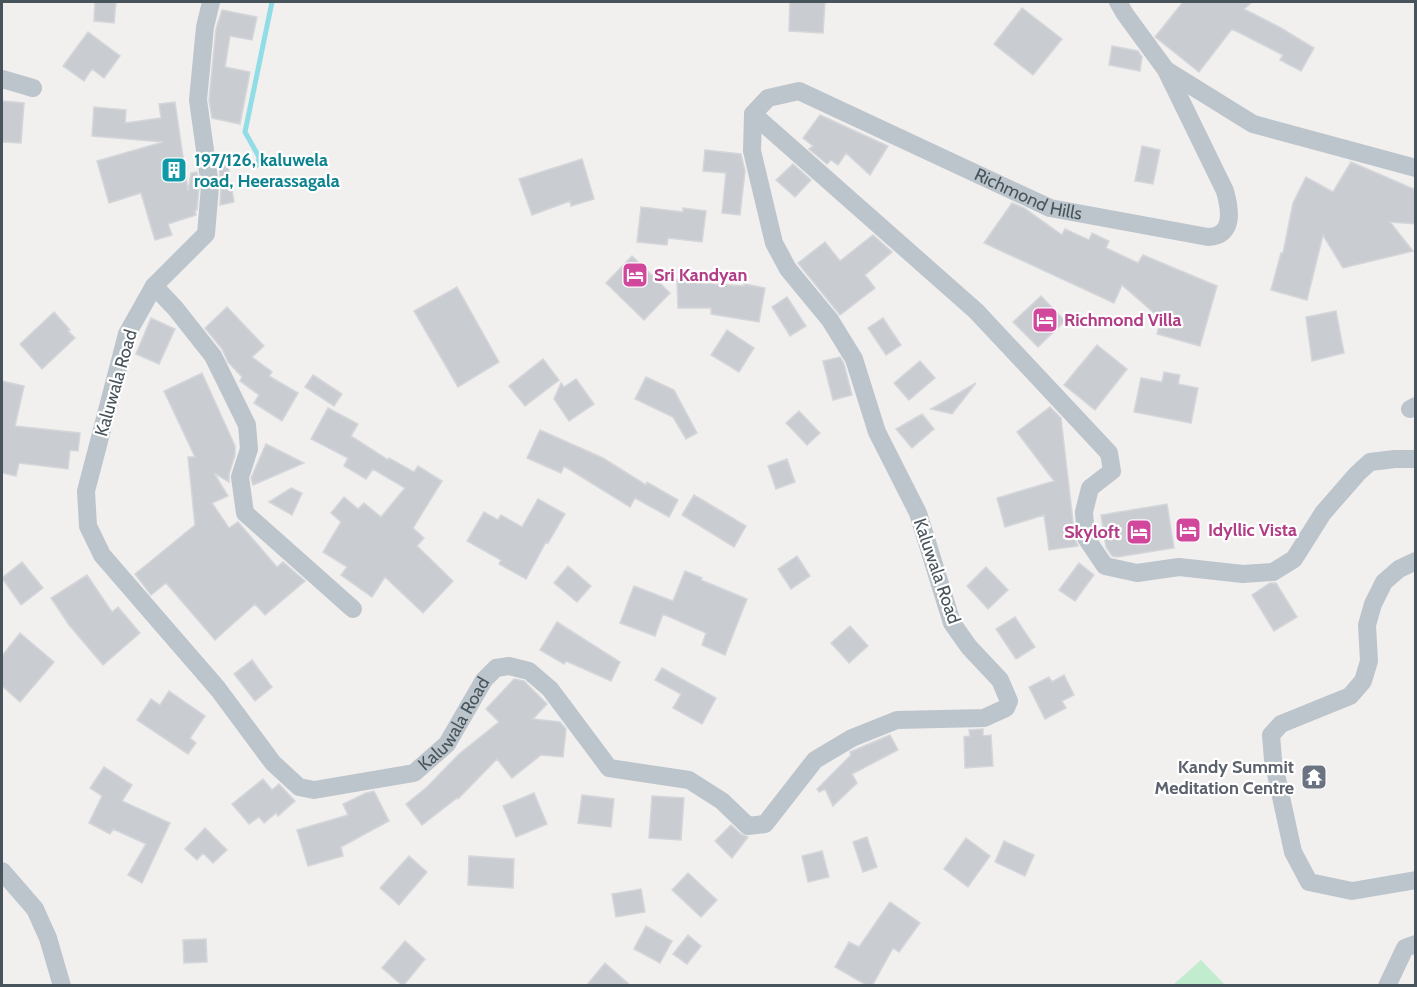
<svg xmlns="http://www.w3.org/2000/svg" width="1417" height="987" viewBox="0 0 1417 987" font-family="Cabin,sans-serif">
<rect width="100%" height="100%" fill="#f2efef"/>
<path fill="#c1eccd" d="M1201,960L1225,985H1173Z"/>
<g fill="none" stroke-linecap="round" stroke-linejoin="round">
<path stroke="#91dde6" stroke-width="5" d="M258,165L259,157L245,132L272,2"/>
</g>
<path fill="#c9cdd1" stroke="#d4d6da" stroke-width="1.5" d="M95,2H116L114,23L94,21Z
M790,2H825L823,33L789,31Z
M1183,2H1252L1244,9L1281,28L1314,48L1301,71L1280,60L1283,55L1232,29L1199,72L1155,37Z
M1022,8L1062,39L1033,75L994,44Z
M222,10L257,17L252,40L230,36L225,67L250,72L240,124L212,118L209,100L216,29Z
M88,32L120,56L104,78L92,69L84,81L63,66Z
M1112,46L1138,51L1142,57L1140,71L1109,65Z
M2,101L24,103L21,143L2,142Z
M175,102L188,191L191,173L197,172L199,186L197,210H195L196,215L168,224L172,235L155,240L141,193L109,203L97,161L163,142L92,136L94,107L126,110L125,123L161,118L159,104Z
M820,115L888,146L870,175L846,153L838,165L831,160L827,164L809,149L813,146L803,138Z
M1142,146L1160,150L1153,184L1135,181Z
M705,150L741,154L745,171L740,215L722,213L726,173L703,171Z
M582,159L594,199L571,206L570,201L532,215L519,179Z
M1351,162L1416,190V224L1390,222L1413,251L1343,268L1323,235L1307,300L1271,290L1281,253H1283L1293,203L1306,177L1333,192Z
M793,164L811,180L795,197L776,180Z
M228,166L234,202L220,205L221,187L219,167Z
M1012,203L1024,208L1062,235L1065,229L1089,240L1092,233L1109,241L1106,248L1138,263L1143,255L1217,286L1200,346L1157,334L1161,319L1122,285L1114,303L984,243Z
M641,207L683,212V208L706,211L702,242L668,238L667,245L637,242Z
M873,235L892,252L865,275L875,288L840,315L798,263L825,242L840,261Z
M632,256L670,293L644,320L606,283Z
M701,279V283L744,286V284L765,288L759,322L711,314V308H678L677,280Z
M457,287L499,362L458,387L414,311Z
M1041,296L1065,321L1038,347L1013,322Z
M787,297L806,326L790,336L772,307Z
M227,307L264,346L252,357L272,372L269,376L298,393L282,421L254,403L259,395L240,381L242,377L228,362L222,349L205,328Z
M1336,311L1344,353L1312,361L1306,317Z
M54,312L70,330L68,331L75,338L42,369L20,344Z
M151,318L175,329L159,364L136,354Z
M883,318L901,345L886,355L868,328Z
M727,330L754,348L739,372L711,355Z
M1097,345L1127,369L1095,410L1064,385Z
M840,357L844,364L852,395L833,400L823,361Z
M543,359L559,380L525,406L509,386Z
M920,361L935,378L909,400L894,383Z
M1164,372L1180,375L1178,384L1198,388L1191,423L1134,412L1141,378L1162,382Z
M202,373L235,446V455L229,474V482L214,473L228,496L212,503L229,528L238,522L277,567L283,562L305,581L265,615L255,604L215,640L166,583L151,595L135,574L195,525L188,457H195L164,391Z
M313,375L342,394L334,406L305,387Z
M646,377L674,390L697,433L686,439L673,417L635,399Z
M576,379L594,404L569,421L554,399L561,383L564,387Z
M2,381L24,386L15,426L80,433L78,451L70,450L68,469L19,463L16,476L2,473Z
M976,383L952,414L931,409Z
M1050,407L1061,418L1075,539L1078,546L1049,550L1044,515L1005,527L997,498L1054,481L1017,432Z
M328,408L358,424L351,436L388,460L389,458L414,472L418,466L442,481L413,528L424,538L417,546L453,581L423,613L385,577L372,597L341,575L347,567L323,552L341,522L331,513L344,497L358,509L364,503L381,517L405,488L373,469L366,479L344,466L348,458L311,439Z
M799,411L820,433L807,445L786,423Z
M922,414L934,429L912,448L896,429Z
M540,430L603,458L646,485L647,482L678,500L669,517L635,498L630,507L564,466L561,473L527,458Z
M266,444L304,463L253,485L251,478Z
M787,459L795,482L776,489L768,466Z
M291,488L302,493L292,515L269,502Z
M694,495L746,526L734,547L682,515Z
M538,499L565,514L548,543L546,542L526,579L499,564L501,560L467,541L484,512L498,520L501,515L522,527Z
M1167,504L1174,548L1117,557L1112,556L1106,547L1101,515Z
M797,556L810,576L791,589L778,569Z
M22,562L43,588L21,605L2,578Z
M1079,563L1094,575L1075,601L1059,590Z
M568,566L591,586L577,602L554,583Z
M986,567L1008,590L988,609L967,586Z
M685,571L702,578L701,580L747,599L725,655L702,645L706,633L663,614L655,636L620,623L634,586L673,601Z
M87,575L112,612L118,607L140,633L103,665L69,625L51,598Z
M1270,583H1276L1297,617L1274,631L1252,595Z
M1015,617L1035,647L1016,659L996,629Z
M557,622L620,662L611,681L566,661L564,664L540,650Z
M850,626L868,646L849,663L831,643Z
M20,633L54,662L20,702L2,686V656Z
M252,660L272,687L255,701L234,674Z
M662,668L716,698L702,724L673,708L681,694L655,680Z
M1064,675L1074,695L1062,701L1066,708L1045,719L1029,687L1049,677L1052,682Z
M514,679L524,681L547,704L533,719L560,722L566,729L563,757L541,755L512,778L497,759L458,799L457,798L422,825L406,804L427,787L459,754L499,722L486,709Z
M169,691L205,716L190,738L196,743L188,754L137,720L151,699L160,705Z
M983,729V736L991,735L993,766L965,768L964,737L970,736L969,730Z
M890,735L898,750L852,774L857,783L833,806L825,789L819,792L817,789L851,755L850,752Z
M104,767L132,785L122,801L170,823L142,883L128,875L146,844L113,829L110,834L89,823L102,796L90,788Z
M263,779L272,790L279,784L295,801L278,816L276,813L264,823L259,817L249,824L232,804Z
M374,791L389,821L341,847L343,856L308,866L297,830L348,815L343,804L366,793Z
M534,793L547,824L516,837L503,806Z
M582,795L614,799L611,827L578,823Z
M652,796L684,798L681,840L649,838Z
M731,825L741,834L748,837L732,858L715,841Z
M205,828L227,850L213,863L203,853L197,860L185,849Z
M867,837L877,867L863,872L853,842Z
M966,838L990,856L968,887L944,869Z
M1004,841L1034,855L1025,876L995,862Z
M822,851L829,877L808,882L802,856Z
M409,856L427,872L399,905L380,888Z
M469,856L514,859L513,888L468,885Z
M688,873L717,900L701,917L672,890Z
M641,889L645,912L616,917L612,894Z
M890,902L920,923L899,952L893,948L872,986H868L835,967L849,942L859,947Z
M646,926L672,941L660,963L634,949Z
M688,935L701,946L687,964L673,954Z
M206,939L207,962L184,963L183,940Z
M405,941L425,959L403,986L382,968Z
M605,963L631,986H586Z"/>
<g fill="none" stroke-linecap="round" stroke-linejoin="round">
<g stroke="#bcc5cb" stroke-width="18">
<path id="s1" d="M211,2L205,27L198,100L210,186L206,234L154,286L127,334L86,491L88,526L102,555L218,689L273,763L299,787L314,790L414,773L447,744L484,680L496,668L509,666L529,671L550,689L609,768L689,780L722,801L748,826L765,824L815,760L852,738L897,720L984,718L1006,708L1009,701L1000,680L969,647L952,623L918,513L877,432L854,359L830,320L788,269L774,243L752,151L753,114L768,98L799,91L1050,208L1208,237C1235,236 1230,209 1225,191L1166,70L1125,14L1118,2"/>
<path d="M1166,70L1253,124L1416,168"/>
<path d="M2,79L33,88"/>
<path d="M753,114L976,311L1109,453L1112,471L1090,488L1084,512L1086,538L1105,566L1137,573L1179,567L1243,574L1273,572L1294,559L1323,513L1357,474L1370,462L1395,459H1416"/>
<path d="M154,286L175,308L213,356L247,425L249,449L240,477L245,513L353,609"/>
<path d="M1410,409L1416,406"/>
<path d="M1416,561L1399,569L1384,582L1373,604L1367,625L1369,661L1363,681L1350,696L1281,724L1271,735L1273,760L1293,852L1309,882L1352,891L1416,880"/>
<path d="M2,871L35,909L48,938L62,986"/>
<path d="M1387,986L1405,948L1416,944"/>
</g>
</g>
<defs>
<g id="building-square" transform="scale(1.35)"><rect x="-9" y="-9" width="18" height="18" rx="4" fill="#0f9aa8" stroke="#fff"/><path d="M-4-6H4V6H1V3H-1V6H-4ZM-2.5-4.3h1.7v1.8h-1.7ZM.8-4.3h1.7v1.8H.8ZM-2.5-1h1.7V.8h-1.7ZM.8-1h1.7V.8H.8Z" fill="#fff"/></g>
<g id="hotel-square" transform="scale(1.35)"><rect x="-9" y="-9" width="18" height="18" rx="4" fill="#d1479c" stroke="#fff"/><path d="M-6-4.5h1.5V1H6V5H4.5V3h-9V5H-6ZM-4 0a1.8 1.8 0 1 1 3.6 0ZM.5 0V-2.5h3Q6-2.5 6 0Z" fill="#fff"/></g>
<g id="temple-square" transform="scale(1.35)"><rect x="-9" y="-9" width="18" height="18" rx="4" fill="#6b7280" stroke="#fff"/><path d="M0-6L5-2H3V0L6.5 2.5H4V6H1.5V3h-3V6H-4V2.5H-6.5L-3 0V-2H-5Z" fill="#fff"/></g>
</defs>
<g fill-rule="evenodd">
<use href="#building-square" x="174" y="170"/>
<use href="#hotel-square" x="635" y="275"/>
<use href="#hotel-square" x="1045" y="320"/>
<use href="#hotel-square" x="1188" y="530"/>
<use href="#hotel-square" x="1139" y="532"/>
<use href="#temple-square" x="1314" y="777"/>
</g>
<g text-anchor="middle" stroke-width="4.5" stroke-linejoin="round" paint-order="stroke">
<g font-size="18" font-weight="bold" fill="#0d838f" stroke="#fff" text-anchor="start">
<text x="194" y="166">197/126, kaluwela<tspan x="194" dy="21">road, Heerassagala</tspan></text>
</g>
<g font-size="18" fill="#48545b" stroke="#fff">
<text dy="6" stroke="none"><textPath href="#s1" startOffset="2732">Richmond Hills</textPath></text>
<text transform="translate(116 383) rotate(-74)" y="6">Kaluwala Road</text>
<text transform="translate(937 571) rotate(71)" y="6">Kaluwala Road</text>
<text dy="6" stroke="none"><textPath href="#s1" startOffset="1078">Kaluwala Road</textPath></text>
</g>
<g font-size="18" font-weight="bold" fill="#b23c85" stroke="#fff" text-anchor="start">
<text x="654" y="281">Sri Kandyan</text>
<text x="1064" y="326">Richmond Villa</text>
<text x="1208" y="536">Idyllic Vista</text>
<text x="1120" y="538" text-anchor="end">Skyloft</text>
</g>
<g font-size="18" font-weight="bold" fill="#5b616d" stroke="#fff" text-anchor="end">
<text x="1294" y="773">Kandy Summit<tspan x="1294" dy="21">Meditation Centre</tspan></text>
</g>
</g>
<rect width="1417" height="987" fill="none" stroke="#48545b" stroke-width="6"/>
</svg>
